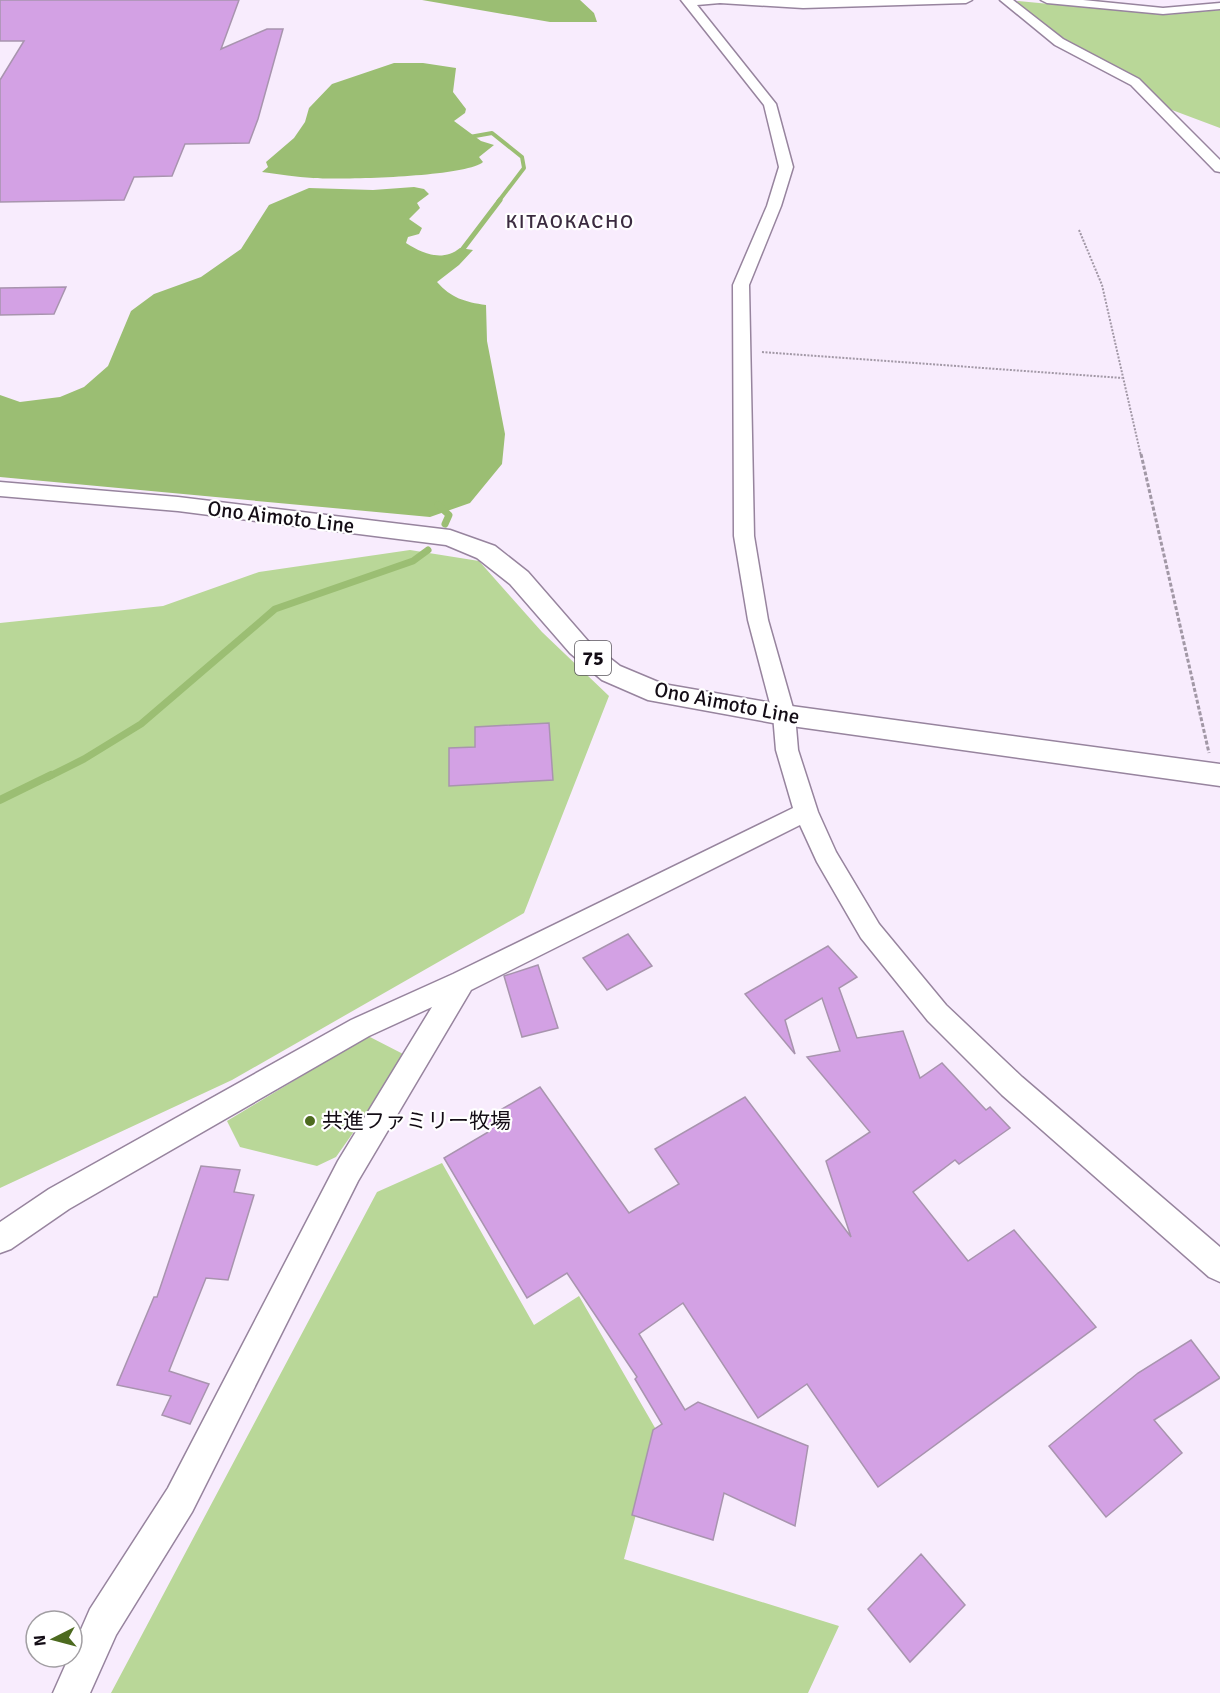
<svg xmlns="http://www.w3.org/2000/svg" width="1220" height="1693" viewBox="0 0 1220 1693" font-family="Signika,'Noto Sans JP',sans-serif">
<rect width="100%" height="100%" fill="#f8ecfd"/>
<path fill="#b9d798" d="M1018,1L1165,15L1220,10V128L1164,107L1141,83L1059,38L1014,2Z
M410,550L479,561L542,632L609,696L524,913L232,1080L0,1188V623L163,606L259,572Z
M368,1036L407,1056L336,1157L317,1166L240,1147L227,1121Z
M442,1163L534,1325L579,1296L658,1433L624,1559L839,1626L808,1693H111L377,1192Z"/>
<path fill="#9bbe73" d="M422,0H580L594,13L597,22H550Z
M394,63H423L456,68L453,92L466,109L465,113L454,121L481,141L494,145L479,157L483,162C466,177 341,180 313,178C296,177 279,174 262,172L268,167L266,162L294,138L305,122L309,108L332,84Z
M414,187L424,189L429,194L417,203L420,208L409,219L422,228L419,234L408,237L406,243C423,254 443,262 460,248L473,250L459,265L437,282C451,298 465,302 486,305L487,341L505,434L502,464L470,503L430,517L0,477V395L20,402L60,397L84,387L108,366L131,311L154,294L201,277L241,249L269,205L309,188L373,190Z"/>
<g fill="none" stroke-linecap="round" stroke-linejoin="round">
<path stroke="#9bbe73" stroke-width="4" d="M464,138L492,133L522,157L524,168L498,202"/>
<path stroke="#9bbe73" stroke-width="5" d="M459,254L500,200"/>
<path stroke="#9bbe73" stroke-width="7" d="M438,505L449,515L445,524
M48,777L84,759L141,724L275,609L413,561L428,550"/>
<path stroke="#9bbe73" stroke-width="8" d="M0,800L51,775"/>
</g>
<path fill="#d3a1e4" stroke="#a894ae" stroke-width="1.5" d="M0,0H239L221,49L267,29H283L258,119L249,143L185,144L172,176L134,177L124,200L0,202V80L24,41H0Z
M66,287L54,314L0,315V288Z
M549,723L553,780L449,786V748L475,747V727Z
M628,934L652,966L607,990L583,958Z
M828,946L857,977L839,988L857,1038L903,1031L920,1078L942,1063L986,1110L990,1107L1010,1128L959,1164L955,1160L913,1192L968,1261L1014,1230L1096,1327L878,1487L807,1384L758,1418L683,1303L639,1334L685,1410L698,1402L808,1446L795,1526L724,1493L713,1540L632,1515L653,1430L662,1424L635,1379L637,1377L567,1273L527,1298L444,1158L490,1131L483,1120L540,1087L629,1213L679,1184L655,1149L745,1097L851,1237L826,1161L870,1132L807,1057L840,1051L822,998L785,1020L795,1054L745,994Z
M538,965L558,1028L522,1037L504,976Z
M201,1166L240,1170L234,1192L254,1195L228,1280L206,1278L169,1371L209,1384L190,1424L162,1415L171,1396L117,1385L154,1297H157Z
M1191,1340L1220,1378L1154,1420L1182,1453L1106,1517L1049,1446L1138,1373Z
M921,1554L965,1605L910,1662L868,1609Z"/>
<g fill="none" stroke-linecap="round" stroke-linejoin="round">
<g stroke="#97849e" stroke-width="3">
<path id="minor" d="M681,0H972L966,3L803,8L720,3L697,5L776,104L793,167L781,206L749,285L754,536L768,620L795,715L798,750L818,812L836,852L879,924L946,1005L1022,1077L1220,1247V1282L1209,1277L1002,1095L928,1021L861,938L817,862L800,825L471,990L358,1181L192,1512L116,1635L90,1693H53L69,1657H72V1650L90,1609L168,1488L338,1161L432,1007L369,1036L69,1209L11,1249L0,1253V1222L49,1189L351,1020L453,974L793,808L776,750L773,715L748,620L734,536L733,285L767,206L779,167L764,105Z
M1000,0H1013L1063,39L1139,79L1220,160V172L1215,171L1131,85L1055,45Z
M1041,0H1083L1163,8L1220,3V9L1163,14L1047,3Z"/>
</g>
<g stroke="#97849e" stroke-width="3">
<path id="major" d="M0,482L178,497L450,530L495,546L528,572L588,641L620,666L663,684L784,705L1220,764V786L784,725L648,700L602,680L570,653L510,584L477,558L446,545L178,511L0,496Z"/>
</g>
<path stroke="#a298a6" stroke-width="2" stroke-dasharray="2 1.5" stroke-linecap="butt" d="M1079,230L1102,285L1141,456
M762,352L1122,378"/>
<path stroke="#a298a6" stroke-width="3" stroke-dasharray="4 2" stroke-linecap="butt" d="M1141,454L1209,753"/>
<use href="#minor" fill="#fff" fill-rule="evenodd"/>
<use href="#major" fill="#fff" fill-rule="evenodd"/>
</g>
<circle fill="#4c6a1f" stroke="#fff" stroke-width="2" cx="310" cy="1121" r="6"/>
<g text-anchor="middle" stroke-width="4.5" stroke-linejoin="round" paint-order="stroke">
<g font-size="20" letter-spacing="1.5" fill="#3b2b40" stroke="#fff">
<text x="570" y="228">KITAOKACHO</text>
</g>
<rect fill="#fff" stroke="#5a565c" stroke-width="1.5" x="575" y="641" width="36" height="34" rx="4.5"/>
<g font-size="20" font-weight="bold" fill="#140d16">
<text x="593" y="665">75</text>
</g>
<g font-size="21" fill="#140d16" stroke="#fff">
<text transform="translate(281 517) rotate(7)" y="7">Ono Aimoto Line</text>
<text transform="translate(727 703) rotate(11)" y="7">Ono Aimoto Line</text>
</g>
<g font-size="21" fill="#140d16" stroke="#fff" text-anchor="start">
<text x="322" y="1128">共進ファミリー牧場</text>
</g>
</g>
<g transform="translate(54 1639) rotate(264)"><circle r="28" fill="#ffffff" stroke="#a19ea2" stroke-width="1.5"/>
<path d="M0-4.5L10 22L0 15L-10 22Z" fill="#4c6a1f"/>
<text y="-9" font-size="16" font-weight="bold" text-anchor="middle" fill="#140d16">N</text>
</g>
</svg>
